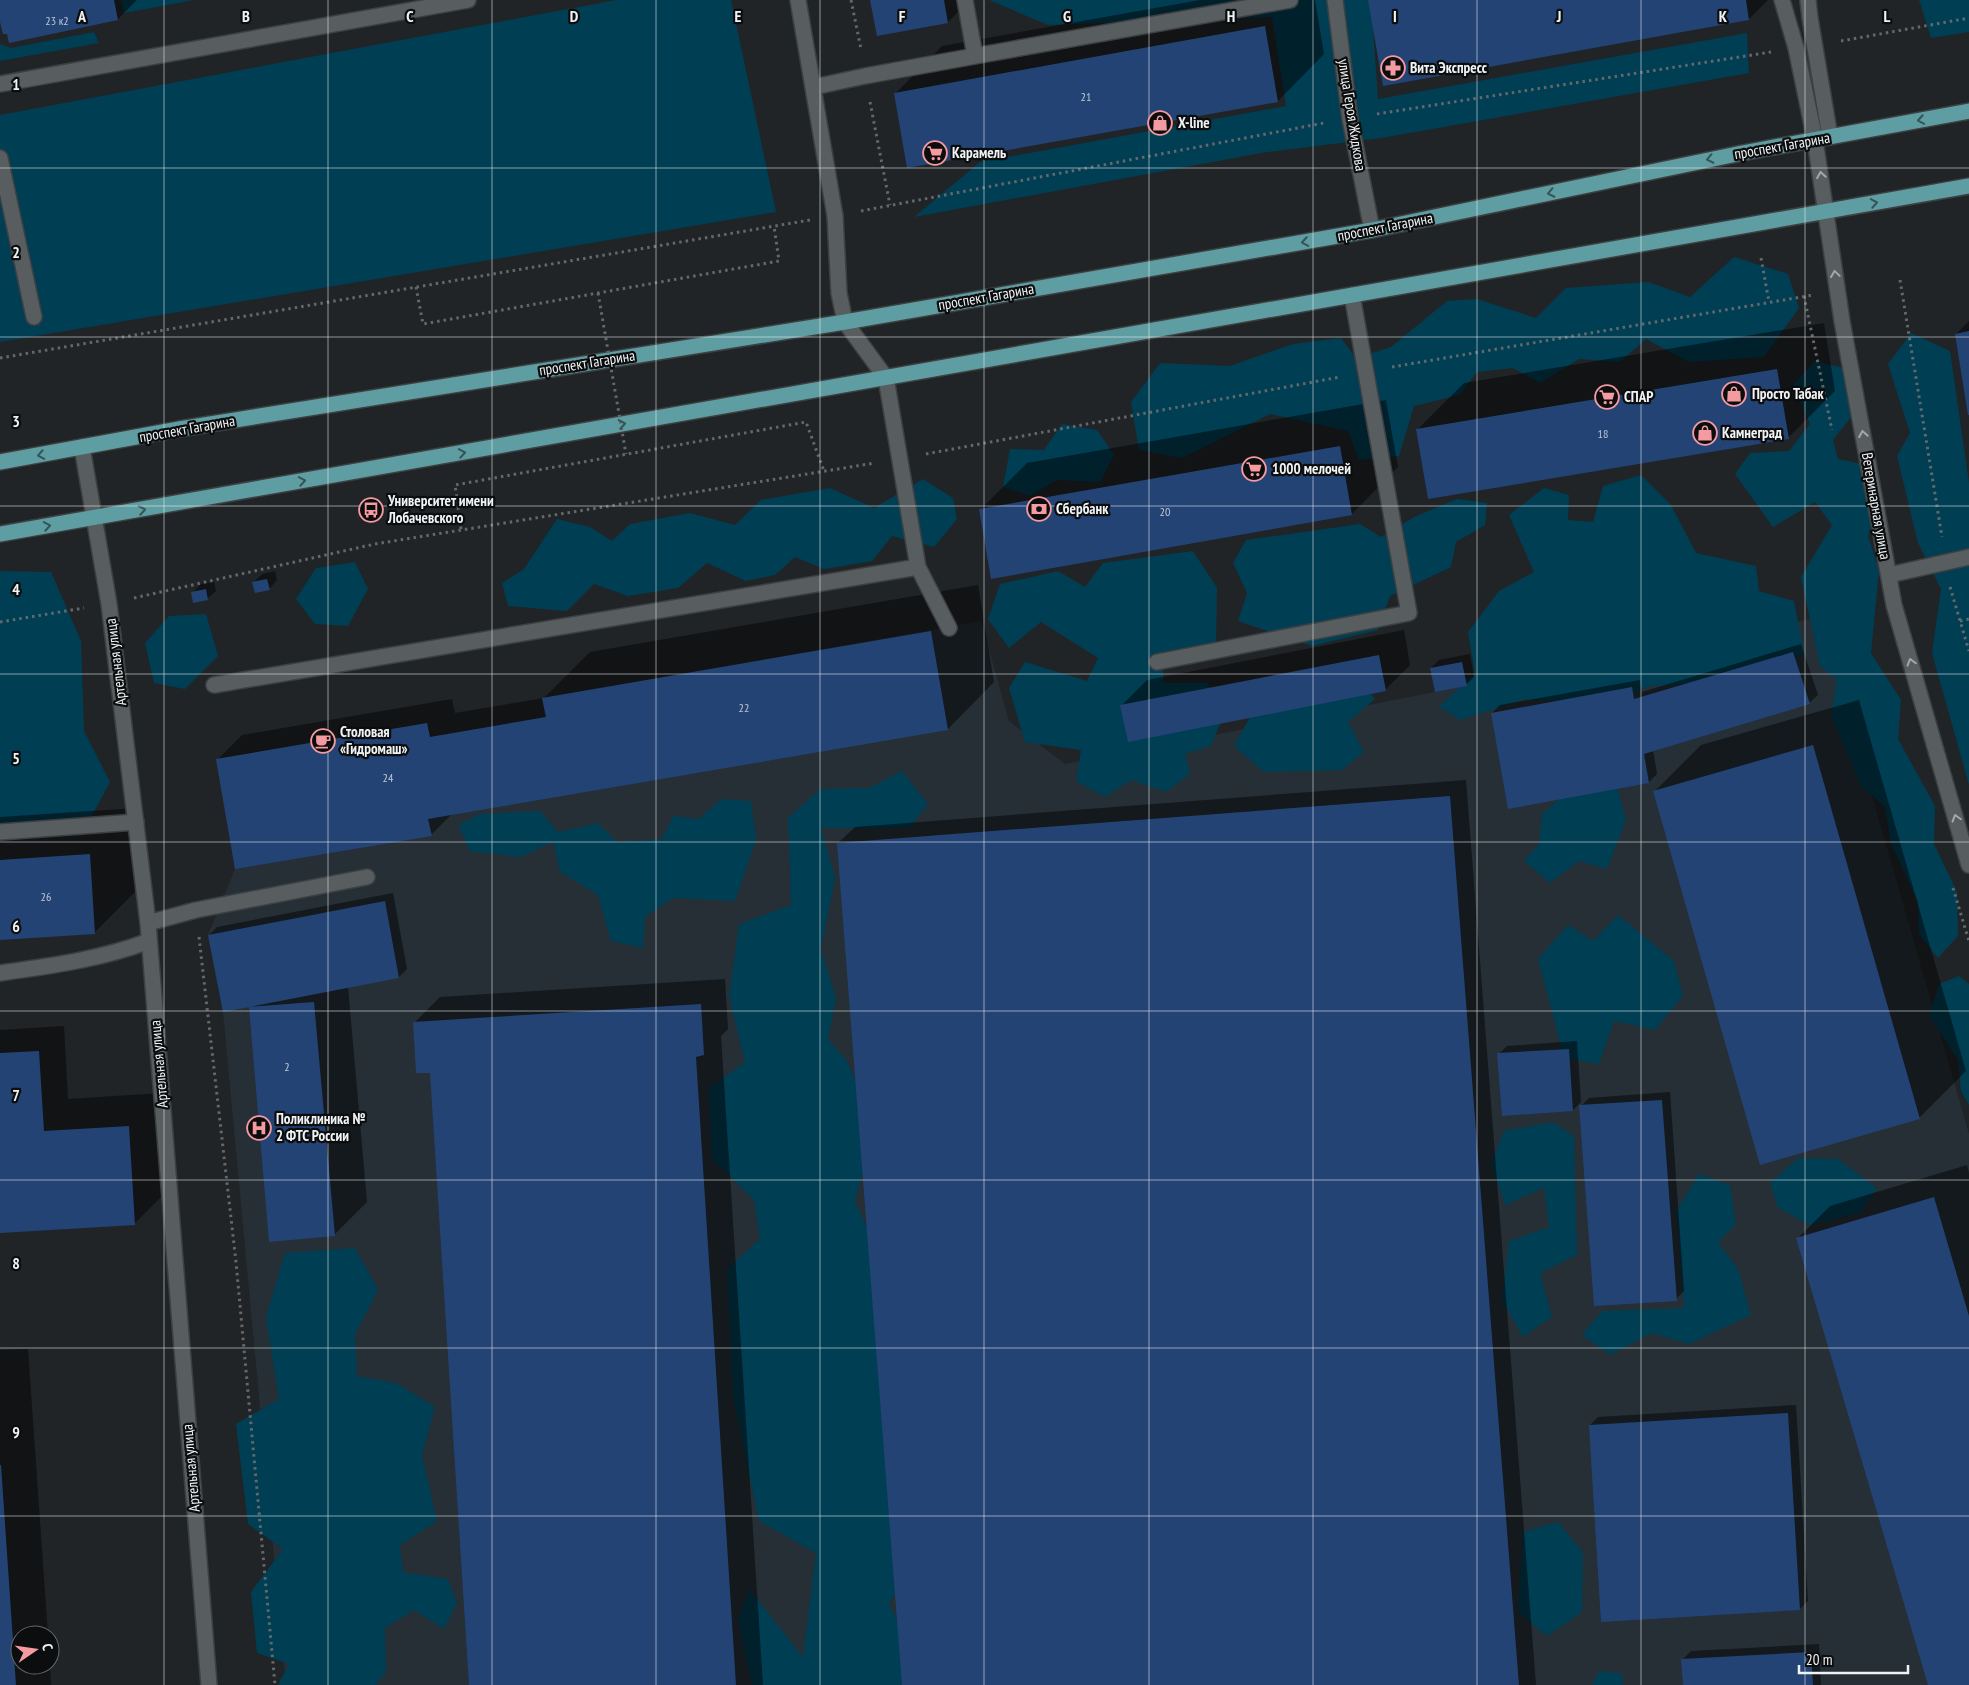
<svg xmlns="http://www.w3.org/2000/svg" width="1969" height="1685" viewBox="0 0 1969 1685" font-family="'PT Sans Narrow',sans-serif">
<rect width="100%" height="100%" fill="#202427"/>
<path fill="#252f35" d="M1821,617L1969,1134V1685H286L223,1012L208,935L235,869L216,759L427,723L430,737L545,717L542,698L981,621L1009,721L1065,764Z"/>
<path fill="#003e54" d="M121,0H194L124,13Z
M616,0H731L776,212L0,342V115Z
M989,0H1371L1378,99L1747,33L1749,73L1381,138L1267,152L914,217L980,162L1286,106L1272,17L1048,25Z
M1919,0H1969V32L1931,38Z
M94,32L99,43L0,61V44L11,48Z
M1734,257L1788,274L1799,308L1764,357L1689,362L1646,339L1620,362L1579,359L1540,383L1513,368L1477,372L1459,395L1414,406L1399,456L1359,460L1348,431L1270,414L1182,458L1139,450L1131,402L1160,363L1230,366L1293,344L1341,338L1356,358L1391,347L1447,301L1477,299L1536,318L1566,288L1648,282L1690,297Z
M1911,333L1950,351L1969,483V785L1932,653L1941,589L1918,543L1897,456L1910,433L1888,364Z
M1815,361L1843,368L1852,416L1833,440L1838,459L1861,464L1881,492L1868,536L1879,570L1871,653L1901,700L1898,739L1935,806L1934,844L1957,892L1958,936L1938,958L1919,935L1918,902L1891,844L1885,807L1861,786L1831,715L1837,680L1820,666L1801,577L1832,525L1815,502L1773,527L1735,474L1750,453L1789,451L1810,424L1793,385Z
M1062,424L1097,430L1114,455L1100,482L1057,480L1030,496L1003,487L1010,449L1044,450Z
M1641,475L1671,505L1696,553L1756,566L1759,591L1794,601L1804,654L1698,684L1650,686L1608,703L1525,699L1460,720L1439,706L1475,674L1468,632L1499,591L1534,572L1509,515L1544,488L1569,495L1568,520L1593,522L1603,486Z
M923,479L953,498L957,519L934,547L892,536L872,561L824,569L795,557L775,575L746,581L707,563L678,588L628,596L594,584L567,611L508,606L502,583L524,569L557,519L590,527L612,541L630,524L690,513L735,525L761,500L830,488L874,508Z
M1457,499L1487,503L1485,525L1456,542L1451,567L1390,596L1378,630L1312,646L1238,621L1247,593L1233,563L1246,540L1360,524L1381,537L1414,517Z
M1193,551L1217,588L1216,642L1161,652L1164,683H1207L1225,711L1211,746L1185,754L1190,774L1166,792L1131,780L1105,797L1076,781L1081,750L1025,742L1009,688L1025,662L1087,681L1098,658L1041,622L1009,648L988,619L1000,584L1058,571L1085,587L1103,563Z
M355,562L368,589L348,626L315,624L296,599L316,568Z
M0,571L51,572L81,641L84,731L110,782L81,836L6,834L0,829Z
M206,614L218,656L185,689L154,683L145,643L169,616Z
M1358,680L1375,699L1348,722L1364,752L1342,770L1264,772L1234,746L1260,699Z
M902,771L928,804L909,828H821L835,878L821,949L836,998L828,1039L847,1061L875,1125L855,1201L888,1275L914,1566L889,1603L916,1658L913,1685H752L738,1620L749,1589L803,1657L816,1553L759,1521L733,1396L727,1269L760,1239L754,1200L712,1159L709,1088L745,1062L729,996L739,924L791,905L788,818L820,789L869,788Z
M1588,774L1614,777L1626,819L1607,869L1579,861L1550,883L1524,861L1539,844L1542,814Z
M721,799L751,801L756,840L735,901L673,898L645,917L643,948L611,941L598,895L560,872L553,842L521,857L469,851L459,825L479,814L540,811L558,832L598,823L617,842L662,839L673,816L699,819Z
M1618,915L1674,961L1683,996L1655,1030L1614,1021L1599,1064L1564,1058L1538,959L1568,925L1593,941Z
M1959,976L1969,984V1105L1961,1091L1958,1060L1929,1015L1939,984Z
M1553,1122L1574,1136L1577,1255L1540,1273L1552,1317L1523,1337L1502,1300L1509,1241L1549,1227L1544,1188L1505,1205L1491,1163L1504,1131Z
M1798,1158L1838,1159L1877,1188L1860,1213L1810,1225L1778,1208L1770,1183Z
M1699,1174L1730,1185L1736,1224L1718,1242L1738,1269L1751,1315L1689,1344L1652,1333L1610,1355L1582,1335L1602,1311L1684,1308L1677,1210Z
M355,1248L378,1290L355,1335L357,1376L396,1383L435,1407L422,1455L437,1521L400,1545L403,1572L448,1579L457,1603L444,1629L414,1610L385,1628L386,1672L376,1685H278L289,1664L257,1653L251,1592L283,1549L248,1524L236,1424L279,1399L266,1317L285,1253Z
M1558,1522L1583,1552L1582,1612L1547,1636L1518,1612L1523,1532Z
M1599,1671L1622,1673L1623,1685H1592Z"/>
<path fill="#0007" d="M0,0H137L118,19L0,16Z
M872,0H970L948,22Z
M1200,0H1315L1324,54L1278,101L908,167L896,93L942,46Z
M1369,0H1768L1749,19Z
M1969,321V414L1956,334Z
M1824,323L1835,391L1788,438L1418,429L1464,383Z
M1386,400L1398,467L1352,514L980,510L1027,463Z
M275,571L277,580L269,589L254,582L262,574Z
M214,582L216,591L207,599L193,592L201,584Z
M978,585L994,682L948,729L452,814L431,835L217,760L242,735L452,699L455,713L544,698L590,652Z
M1404,630L1410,665L1385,690L1122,705L1147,680Z
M1801,644L1818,695L1809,703L1653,750L1657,774L1649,782L1492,713L1500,705L1640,680L1642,692Z
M1470,654L1474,677L1466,685L1431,668L1439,660Z
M1859,700L1966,1071L1919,1118L1654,792L1701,745Z
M1466,780L1536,1685H903L838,843L855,827Z
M136,808L141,886L94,933L0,939V817Z
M393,893L407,969L399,977L348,987L367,1202L334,1235L270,1240L250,1006L209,935L217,927Z
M725,979L728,1029L721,1036L763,1685H471L431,1072L415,1022L440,997Z
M64,1026L68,1099L161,1093L167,1191L134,1224L0,1232V1030Z
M1577,1041L1581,1102L1573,1110L1499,1054L1507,1046Z
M1670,1092L1684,1291L1676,1299L1581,1106L1589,1098Z
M1967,1165L1969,1173V1685H1930L1797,1239L1830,1206Z
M28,1349L48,1635H20V1665H50L51,1685H0V1350Z
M1796,1405L1808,1601L1800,1609L1590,1425L1598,1417Z
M1819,1644L1821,1685H1684L1683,1659L1691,1651Z"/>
<path fill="#244375" d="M0,0H114L118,20L9,43L7,34H3L0,22Z
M870,0H944L948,23L877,36Z
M1368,0H1746L1749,20L1383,86Z
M1265,26L1278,102L907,168L894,93Z
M1969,331V415H1968L1955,334Z
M1777,369L1789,439L1428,499L1416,429Z
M1340,446L1352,515L991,579L979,509Z
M267,579L270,590L255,593L252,582Z
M206,589L208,600L193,603L191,592Z
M931,631L948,730L428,819L432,836L235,869L216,759L427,723L430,737L546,717L542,698Z
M1793,652L1810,704L1644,754L1649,783L1508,809L1491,713L1632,687L1634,699Z
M1379,655L1386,691L1128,742L1120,705Z
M1462,662L1467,686L1435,692L1430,668Z
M1813,745L1920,1119L1760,1165L1653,791Z
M1450,796L1519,1685H902L837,843Z
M90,854L95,934L0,940V860Z
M385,901L399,978L223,1012L208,935Z
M314,1002L335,1236L269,1242L249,1007Z
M701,1004L704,1055L696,1057L736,1685H469L430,1073H416L413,1022Z
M1569,1049L1573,1111L1502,1116L1497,1053Z
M39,1051L44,1131L129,1126L135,1225L0,1233V1053Z
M1662,1100L1677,1301L1594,1306L1579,1105Z
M1934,1197L1969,1316V1685H1928L1796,1238Z
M1788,1413L1800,1610L1601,1622L1589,1425Z
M0,1465H1L16,1685H0Z
M1811,1652L1813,1685H1683L1681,1659Z"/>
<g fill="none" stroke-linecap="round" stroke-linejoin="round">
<g stroke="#3d4042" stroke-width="18">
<path id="lane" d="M0,84L468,0
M0,158L34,317
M835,216L839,293L845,322L886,378L918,567L949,628
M1889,575L1969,557
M1157,662L1409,613L1352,295
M214,685L918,567
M0,832L136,822
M148,923L196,910L367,877
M0,973C50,966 102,959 149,941"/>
</g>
<g stroke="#3d4042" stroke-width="18">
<path id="street" d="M798,0L835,216
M965,0L975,56L1290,0
M1335,0L1350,119L1372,230
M1782,0L1796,48L1815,140L1842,321L1894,605L1969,865
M1808,0L1810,18L1830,137
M814,87L865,76L975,56"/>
</g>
<g stroke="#3d4042" stroke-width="18">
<path id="secondary" d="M82,447L109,604L148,923L209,1685"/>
</g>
<g stroke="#3d4042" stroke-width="18">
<path id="primary" d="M0,462L179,429L845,322L1372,230L1742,153L1969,111
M0,534L1969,186"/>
</g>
<path stroke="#65686b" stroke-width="3" stroke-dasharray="2.5 4" stroke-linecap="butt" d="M851,0L861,49
M1841,41L1969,18
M870,102L890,205
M1377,114L1771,52
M861,211L1324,123
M1761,258L1769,302
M1900,280L1942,537
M416,287L423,324L779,261L774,226
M1804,296L1832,430
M0,358L810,220
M1392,367L1813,295
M926,454L1340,377
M461,529L455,485L806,422L824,471
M1950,587L1969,651
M134,598L375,544L875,463
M1960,621L1969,619
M0,622L84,608
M1953,888L1969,941
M199,937L236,1262L275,1685"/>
<use href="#lane" stroke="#585d5f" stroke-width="15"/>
<use href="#street" stroke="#585d5f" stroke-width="15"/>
<use href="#secondary" stroke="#585d5f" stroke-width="15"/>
<use href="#primary" stroke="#5e9da2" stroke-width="15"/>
<path stroke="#65686b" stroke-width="3" stroke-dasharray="2.5 4" stroke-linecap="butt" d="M598,293L626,454"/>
</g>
<defs><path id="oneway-chevron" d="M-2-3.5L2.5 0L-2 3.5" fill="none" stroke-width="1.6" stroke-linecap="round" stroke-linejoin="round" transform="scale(1.25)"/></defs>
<g stroke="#345558">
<use href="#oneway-chevron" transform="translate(1921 120) rotate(170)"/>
<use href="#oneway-chevron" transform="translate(1710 159) rotate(168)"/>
<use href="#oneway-chevron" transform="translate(1551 193) rotate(168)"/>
<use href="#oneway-chevron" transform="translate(1874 203) rotate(-10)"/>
<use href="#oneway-chevron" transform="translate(1305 242) rotate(170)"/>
<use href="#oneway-chevron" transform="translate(622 424) rotate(-10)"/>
<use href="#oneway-chevron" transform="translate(462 453) rotate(-10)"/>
<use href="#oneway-chevron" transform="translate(41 455) rotate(169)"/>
<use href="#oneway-chevron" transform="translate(302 481) rotate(-10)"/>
<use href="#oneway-chevron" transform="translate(142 510) rotate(-10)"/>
<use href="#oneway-chevron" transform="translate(47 526) rotate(-10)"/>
</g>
<g stroke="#a4a8aa">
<use href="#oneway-chevron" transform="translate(1821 175) rotate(-99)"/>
<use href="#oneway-chevron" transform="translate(1835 274) rotate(-98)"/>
<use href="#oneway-chevron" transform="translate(1863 434) rotate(-100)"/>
<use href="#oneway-chevron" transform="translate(1911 662) rotate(-106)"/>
<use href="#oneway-chevron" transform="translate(1956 818) rotate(-106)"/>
</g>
<path fill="none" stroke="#f0f3f5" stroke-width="1" stroke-opacity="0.55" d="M164,0V1685M328,0V1685M492,0V1685M656,0V1685M820,0V1685M984,0V1685M1149,0V1685M1313,0V1685M1477,0V1685M1641,0V1685M1805,0V1685M0,168H1969M0,337H1969M0,506H1969M0,674H1969M0,842H1969M0,1011H1969M0,1180H1969M0,1348H1969M0,1516H1969"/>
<defs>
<g id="pharmacy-ring" transform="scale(1.25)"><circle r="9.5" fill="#0b0d0e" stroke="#f49aa1" stroke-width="1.5"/><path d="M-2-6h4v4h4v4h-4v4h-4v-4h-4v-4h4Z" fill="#f49aa1"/></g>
<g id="shop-ring" transform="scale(1.25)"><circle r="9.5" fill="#0b0d0e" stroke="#f49aa1" stroke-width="1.5"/><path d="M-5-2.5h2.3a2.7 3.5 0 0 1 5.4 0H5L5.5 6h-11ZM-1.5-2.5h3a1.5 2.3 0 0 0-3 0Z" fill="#f49aa1"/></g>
<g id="supermarket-ring" transform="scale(1.25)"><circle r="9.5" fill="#0b0d0e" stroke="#f49aa1" stroke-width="1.5"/><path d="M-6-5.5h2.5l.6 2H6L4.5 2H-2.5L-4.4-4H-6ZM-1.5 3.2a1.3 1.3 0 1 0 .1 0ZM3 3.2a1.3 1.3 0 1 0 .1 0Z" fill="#f49aa1"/></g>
<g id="bank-ring" transform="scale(1.25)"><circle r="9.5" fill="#0b0d0e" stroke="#f49aa1" stroke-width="1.5"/><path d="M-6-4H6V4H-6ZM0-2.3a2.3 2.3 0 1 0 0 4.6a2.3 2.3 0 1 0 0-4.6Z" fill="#f49aa1"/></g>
<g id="bus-ring" transform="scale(1.25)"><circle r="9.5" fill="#0b0d0e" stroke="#f49aa1" stroke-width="1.5"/><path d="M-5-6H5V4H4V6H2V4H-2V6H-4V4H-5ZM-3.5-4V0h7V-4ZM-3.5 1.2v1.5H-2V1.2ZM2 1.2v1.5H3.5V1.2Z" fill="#f49aa1"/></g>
<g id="cafe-ring" transform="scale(1.25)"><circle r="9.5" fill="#0b0d0e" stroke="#f49aa1" stroke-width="1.5"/><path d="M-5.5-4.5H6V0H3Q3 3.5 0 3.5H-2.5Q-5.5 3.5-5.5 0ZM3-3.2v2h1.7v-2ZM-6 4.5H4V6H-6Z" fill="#f49aa1"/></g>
<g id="hospital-ring" transform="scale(1.25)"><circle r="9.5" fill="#0b0d0e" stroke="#f49aa1" stroke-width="1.5"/><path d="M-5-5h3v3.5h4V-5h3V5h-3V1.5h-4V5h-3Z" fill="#f49aa1"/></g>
</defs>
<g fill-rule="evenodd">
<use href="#pharmacy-ring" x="1393" y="68"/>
<use href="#shop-ring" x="1160" y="123"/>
<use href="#supermarket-ring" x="935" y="153"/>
<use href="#shop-ring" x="1734" y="394"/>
<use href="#supermarket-ring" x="1607" y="397"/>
<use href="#shop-ring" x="1705" y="433"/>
<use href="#supermarket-ring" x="1254" y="469"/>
<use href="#bank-ring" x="1039" y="509"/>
<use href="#bus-ring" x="371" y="510"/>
<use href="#cafe-ring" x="323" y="741"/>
<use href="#hospital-ring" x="259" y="1128"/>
</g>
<g text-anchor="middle" stroke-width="4.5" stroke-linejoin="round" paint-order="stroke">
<g font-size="12" fill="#bdc7d5">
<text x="57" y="25">23 к2</text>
<text x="1086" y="101">21</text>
<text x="1603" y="438">18</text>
<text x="1165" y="516">20</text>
<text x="744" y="712">22</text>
<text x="388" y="782">24</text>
<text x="46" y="901">26</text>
<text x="287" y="1071">2</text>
</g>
<g font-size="15" font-weight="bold" fill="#f0f3f5" stroke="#0b0d0e" text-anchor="start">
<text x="1410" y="73">Вита Экспресс</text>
<text x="1178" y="128">X-line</text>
<text x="952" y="158">Карамель</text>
<text x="1752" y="399">Просто Табак</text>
<text x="1624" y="402">СПАР</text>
<text x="1722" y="438">Камнеград</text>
<text x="1272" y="474">1000 мелочей</text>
<text x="388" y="506">Университет имени<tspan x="388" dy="17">Лобачевского</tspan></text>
<text x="1056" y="514">Сбербанк</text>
<text x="340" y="737">Столовая<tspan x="340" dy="17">«Гидромаш»</tspan></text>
<text x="276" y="1124">Поликлиника №<tspan x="276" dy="17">2 ФТС России</tspan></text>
</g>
<g font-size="15" fill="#f0f3f5" stroke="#0b0d0e">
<text transform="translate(1352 115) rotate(81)" y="5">улица Героя Жидкова</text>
<text transform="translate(1782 146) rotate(-10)" y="5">проспект Гагарина</text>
<text transform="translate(1385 227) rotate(-11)" y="5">проспект Гагарина</text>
<text transform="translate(986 297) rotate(-10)" y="5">проспект Гагарина</text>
<text transform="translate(587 363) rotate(-9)" y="5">проспект Гагарина</text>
<text transform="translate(187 429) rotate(-10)" y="5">проспект Гагарина</text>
<text transform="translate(1876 506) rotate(80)" y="5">Ветеринарная улица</text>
<text transform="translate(116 662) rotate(-97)" y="5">Артельная улица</text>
<text transform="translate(159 1064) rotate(-95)" y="5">Артельная улица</text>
<text transform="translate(191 1468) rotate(-95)" y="5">Артельная улица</text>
</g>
</g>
<g font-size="16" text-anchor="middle" font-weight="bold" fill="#f0f3f5" stroke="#0b0d0e" stroke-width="4.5" stroke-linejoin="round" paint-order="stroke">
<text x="82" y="22">A</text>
<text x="246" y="22">B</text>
<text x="410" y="22">C</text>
<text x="574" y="22">D</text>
<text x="738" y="22">E</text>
<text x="902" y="22">F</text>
<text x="1067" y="22">G</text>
<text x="1231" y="22">H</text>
<text x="1395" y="22">I</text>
<text x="1559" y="22">J</text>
<text x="1723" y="22">K</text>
<text x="1887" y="22">L</text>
<text x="16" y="90">1</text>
<text x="16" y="258">2</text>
<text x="16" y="427">3</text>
<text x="16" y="595">4</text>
<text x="16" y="764">5</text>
<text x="16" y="932">6</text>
<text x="16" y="1101">7</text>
<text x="16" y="1269">8</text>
<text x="16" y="1438">9</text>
</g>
<g transform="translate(35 1650) rotate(77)"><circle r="24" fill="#0b0d0e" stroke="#67696a"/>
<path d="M0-4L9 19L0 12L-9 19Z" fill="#f49aa1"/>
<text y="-8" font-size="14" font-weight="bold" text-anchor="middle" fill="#f0f3f5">С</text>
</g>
<path d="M1799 1665v8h109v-8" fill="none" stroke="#f0f3f5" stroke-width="2.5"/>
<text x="1806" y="1665" font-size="15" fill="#f0f3f5" stroke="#0b0d0e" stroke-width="4" paint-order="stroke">20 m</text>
</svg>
